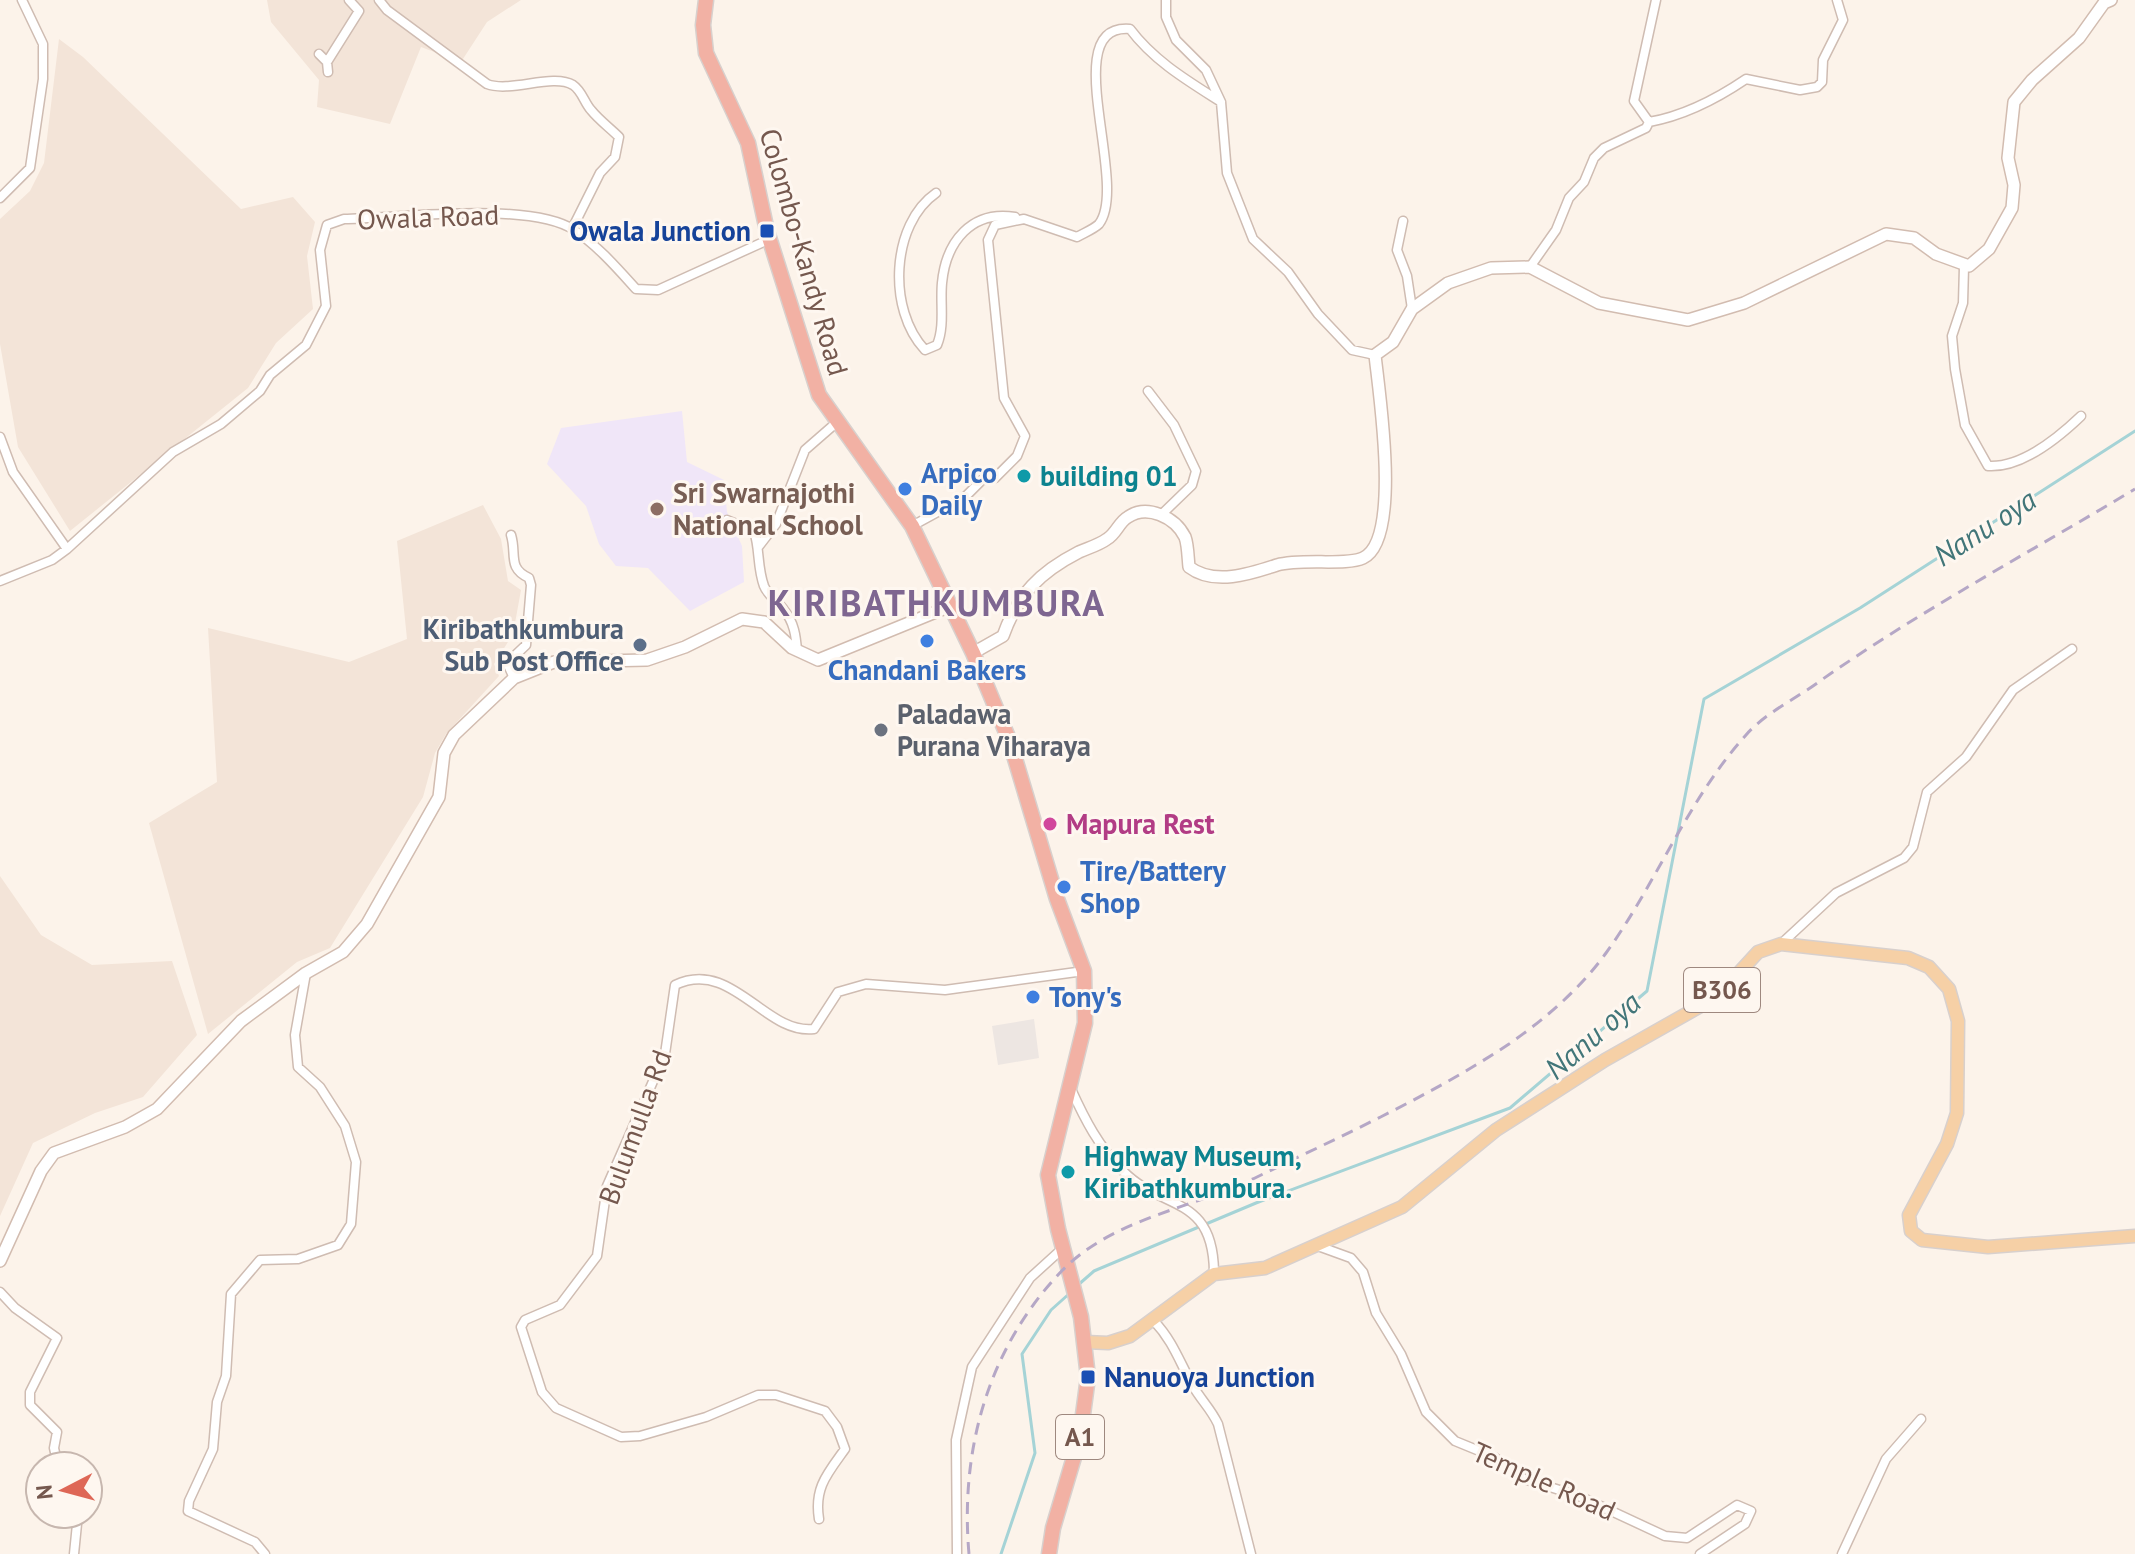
<svg xmlns="http://www.w3.org/2000/svg" width="2135" height="1554" viewBox="0 0 2135 1554" font-family="'PT Sans',sans-serif">
<rect width="100%" height="100%" fill="#fcf3ea"/>
<path fill="#f3e4d8" d="M267,0H521L487,22L461,62L421,47L390,124L317,107L319,80L271,22Z
M59,39L83,57L241,209L293,197L315,222L307,256L313,309L276,343L248,388L70,531L18,447L0,344V219L30,191L44,163Z
M483,505L501,539L508,581L521,590L513,634L494,664L499,676L446,734L435,753L423,797L330,948L297,962L208,1034L149,823L217,782L208,628L349,662L407,639L397,541Z
M0,876L41,935L92,965L172,961L197,1035L143,1097L95,1113L33,1143L0,1216Z"/>
<path fill="#ede6e2" d="M1034,1019L1039,1058L998,1065L992,1026Z"/>
<path fill="#f0e6f8" d="M682,411L687,462L724,480L727,512L742,546L744,582L690,611L648,568L616,566L599,544L586,506L547,464L561,428Z"/>
<g fill="none" stroke-linecap="round" stroke-linejoin="round">
<path stroke="#a5d3d6" stroke-width="3" d="M1078,1285L1094,1271L1256,1203L1510,1108L1647,991L1704,699L1860,608L2135,431
M1001,1554L1035,1453L1022,1354L1051,1310L1070,1293"/>
<g stroke="#cfbcb2" stroke-width="11">
<path id="street" d="M379,0L387,10L487,84C510,93 553,73 573,85C582,91 584,102 591,110C599,120 610,128 619,137L615,157L600,173L572,229
M1166,0V17L1176,40L1206,70L1221,102L1227,173L1253,239L1288,272L1318,314L1352,350L1375,355
M319,54L327,62L328,72
M327,62L359,11L349,0
M1649,122L1634,101L1656,0
M936,193C891,224 887,310 925,350L937,345C945,326 940,303 942,283C946,241 972,210 1015,217
M0,198L30,168L43,79V44L22,0
M1403,221L1397,250L1407,276L1412,309
M1530,267L1556,230L1569,198L1584,182L1594,158L1604,148L1646,128L1649,122C1683,116 1718,98 1746,79L1800,90L1817,87L1822,82L1823,60L1843,20L1837,0
M1964,267L1963,303L1952,336L1955,369L1965,425L1988,466C2021,468 2058,438 2081,416
M1148,391L1174,425L1196,471L1192,485L1162,514
M0,437L13,472L67,549
M727,520L754,531C760,549 757,567 764,586C768,596 778,601 784,610C794,622 796,636 797,651
M912,526L965,497L982,480L995,478L1017,456L1025,436L1004,398L988,240L995,225L1024,219L1077,237C1084,233 1094,229 1099,224C1130,184 1056,23 1130,29C1154,61 1188,81 1221,102
M511,535C517,554 507,568 529,578L531,585L526,645L507,663L514,678
M759,546L776,524L805,450L836,423
M0,581L52,560L67,549L173,452L221,424L260,391L270,375L306,345L326,306L320,250L327,225L344,219C400,218 530,201 574,230C598,246 617,268 636,289L658,290L770,239
M1781,944L1836,893L1904,858L1913,847L1927,792L1966,757L2013,690L2072,649
M1071,1089C1085,1120 1099,1147 1123,1171C1162,1211 1214,1194 1214,1274
M1318,1246L1351,1258L1363,1272L1376,1313L1401,1354L1426,1412L1455,1441L1494,1457L1524,1479L1579,1496L1665,1536L1687,1538L1737,1505L1751,1511L1745,1524L1700,1554
M0,1292L15,1308L57,1338L30,1392V1405L57,1432L54,1448L58,1466
M1154,1321C1173,1341 1180,1363 1193,1386C1201,1400 1211,1409 1218,1424L1251,1554
M819,1519C814,1488 827,1474 845,1449L837,1427L825,1411L776,1395H758L706,1417L640,1436L621,1437L556,1408L542,1392L521,1327L525,1320L560,1305L597,1256L607,1186L665,1054L675,985C732,958 765,1035 814,1029L838,992L866,984L945,990L1084,971
M74,1554L78,1514
M265,1554L255,1542L188,1511L189,1501L213,1449L217,1402L226,1376L231,1294L260,1260L298,1259L338,1245L351,1224L356,1162L345,1126L320,1087L298,1067L295,1035L306,973
M957,1554L956,1440L972,1367L1030,1278L1063,1248
M1842,1554L1886,1459L1921,1419"/>
</g>
<g stroke="#d2bcb0" stroke-width="14">
<path id="secondary" d="M973,653L1003,636C1018,594 1040,572 1079,552C1088,548 1099,545 1107,539C1116,534 1119,522 1128,517C1147,504 1175,517 1185,537C1188,545 1188,558 1189,567C1214,586 1250,574 1277,565C1302,558 1346,566 1363,558C1402,540 1379,393 1375,355L1393,342L1412,309L1448,283L1491,268L1530,267L1599,303L1688,320L1744,303L1886,234L1914,238L1936,254L1969,266L1989,249L2012,208L2014,185L2008,158L2014,102L2032,80L2079,38L2104,3L2111,0
M0,1261L41,1171L54,1153L125,1127L157,1109L241,1021L306,973L343,952L367,924L439,797L444,753L454,735L514,678L554,662L647,660L685,647L742,619L764,622L792,648L818,660L948,607"/>
</g>
<g stroke="#d8d0cd" stroke-width="15">
<path id="primary" d="M1085,1342L1108,1343L1130,1336L1214,1274L1265,1268L1402,1207L1496,1130L1605,1060L1704,1004L1725,988L1758,952L1781,944L1908,958L1929,967L1949,989L1958,1021L1957,1113L1947,1144L1909,1215L1911,1231L1922,1240L1988,1247L2135,1236"/>
</g>
<g stroke="#d8d0cd" stroke-width="17">
<path id="highway" d="M706,0L703,25L706,53L748,143L767,231L819,395L912,526L973,653L1010,742L1057,899L1084,971L1085,1023L1048,1175L1058,1229L1081,1317L1088,1377L1080,1437L1053,1528L1049,1554"/>
</g>
<use href="#street" stroke="#fff" stroke-width="8"/>
<use href="#secondary" stroke="#fff" stroke-width="11"/>
<use href="#primary" stroke="#f6d0a6" stroke-width="12"/>
<use href="#highway" stroke="#f2b1a4" stroke-width="14"/>
<path stroke="#b5a7c6" stroke-width="3" stroke-dasharray="12 8" stroke-linecap="butt" d="M969,1554C960,1452 987,1352 1057,1276C1109,1218 1190,1210 1257,1177C1341,1136 1431,1096 1509,1044C1545,1019 1580,989 1606,953C1656,884 1688,799 1746,735C1765,713 1797,698 1820,681C1920,611 2030,552 2135,489"/>
</g>
<g fill="#1a4fb4" stroke="#fef7f0" stroke-width="3">
<rect x="759" y="223" width="16" height="16" rx="4"/>
<rect x="1080" y="1369" width="16" height="16" rx="4"/>
</g>
<g fill="#0f9aa8" stroke="#fef7f0" stroke-width="3">
<circle cx="1024" cy="476" r="8"/>
<circle cx="1068" cy="1172" r="8"/>
</g>
<g fill="#3f7fe0" stroke="#fef7f0" stroke-width="3">
<circle cx="905" cy="489" r="8"/>
<circle cx="927" cy="641" r="8"/>
<circle cx="1064" cy="887" r="8"/>
<circle cx="1033" cy="997" r="8"/>
</g>
<circle fill="#8d6e63" stroke="#fef7f0" stroke-width="3" cx="657" cy="509" r="8"/>
<circle fill="#5c6f8a" stroke="#fef7f0" stroke-width="3" cx="640" cy="645" r="8"/>
<circle fill="#6b7280" stroke="#fef7f0" stroke-width="3" cx="881" cy="730" r="8"/>
<circle fill="#d1479c" stroke="#fef7f0" stroke-width="3" cx="1050" cy="824" r="8"/>
<g text-anchor="middle" stroke-width="6" stroke-linejoin="round" paint-order="stroke">
<g fill="#fef7f0" stroke="#9e887f" stroke-width="2">
<rect x="1684" y="968" width="76" height="44" rx="6"/>
<rect x="1056" y="1415" width="48" height="44" rx="6"/>
</g>
<g font-size="26" font-weight="bold" fill="#75584e">
<text x="1722" y="999">B306</text>
<text x="1080" y="1446">A1</text>
</g>
<g font-size="28" fill="#75584e" stroke="#fef7f0">
<text transform="translate(428 217) rotate(-2)" y="10">Owala Road</text>
<text transform="translate(804 252) rotate(74)" y="10">Colombo-Kandy Road</text>
<text transform="translate(635 1127) rotate(-70)" y="10">Bulumulla Rd</text>
<text transform="translate(1544 1481) rotate(24)" y="10">Temple Road</text>
</g>
<g font-size="28" font-weight="bold" fill="#164399" stroke="#fef7f0" text-anchor="end">
<text x="751" y="241">Owala Junction</text>
<text x="1104" y="1387" text-anchor="start">Nanuoya Junction</text>
</g>
<g font-size="28" font-weight="bold" fill="#366cbe" stroke="#fef7f0" text-anchor="start">
<text x="921" y="483">Arpico<tspan x="921" dy="32">Daily</tspan></text>
<text x="927" y="680" text-anchor="middle">Chandani Bakers</text>
<text x="1080" y="881">Tire/Battery<tspan x="1080" dy="32">Shop</tspan></text>
<text x="1049" y="1007">Tony's</text>
</g>
<g font-size="28" font-weight="bold" fill="#0d838f" stroke="#fef7f0" text-anchor="start">
<text x="1040" y="486">building 01</text>
<text x="1084" y="1166">Highway Museum,<tspan x="1084" dy="32">Kiribathkumbura.</tspan></text>
</g>
<g font-size="28" font-weight="bold" fill="#785e54" stroke="#fef7f0" text-anchor="start">
<text x="673" y="503">Sri Swarnajothi<tspan x="673" dy="32">National School</tspan></text>
</g>
<g font-size="28" font-weight="bold" fill="#4e5e75" stroke="#fef7f0" text-anchor="end">
<text x="624" y="639">Kiribathkumbura<tspan x="624" dy="32">Sub Post Office</tspan></text>
</g>
<g font-size="28" font-weight="bold" fill="#5b616d" stroke="#fef7f0" text-anchor="start">
<text x="897" y="724">Paladawa<tspan x="897" dy="32">Purana Viharaya</tspan></text>
</g>
<g font-size="28" font-weight="bold" fill="#b23c85" stroke="#fef7f0" text-anchor="start">
<text x="1066" y="834">Mapura Rest</text>
</g>
<g font-size="30" font-style="italic" fill="#427679" stroke="#fef7f0">
<text transform="translate(1985 528) rotate(-33)" y="10">Nanu oya</text>
<text transform="translate(1593 1036) rotate(-41)" y="10">Nanu oya</text>
</g>
<g font-size="36" font-weight="bold" letter-spacing="2" fill="#7e6691" stroke="#fef7f0">
<text x="937" y="616">KIRIBATHKUMBURA</text>
</g>
</g>
<g transform="translate(64 1490) rotate(264)"><circle r="38" fill="#fef7f0" stroke="#c7b7af" stroke-width="2"/>
<path d="M0-6L14 30L0 20L-14 30Z" fill="#de6756"/>
<text y="-12" font-size="22" font-weight="bold" text-anchor="middle" fill="#75584e">N</text>
</g>
</svg>
